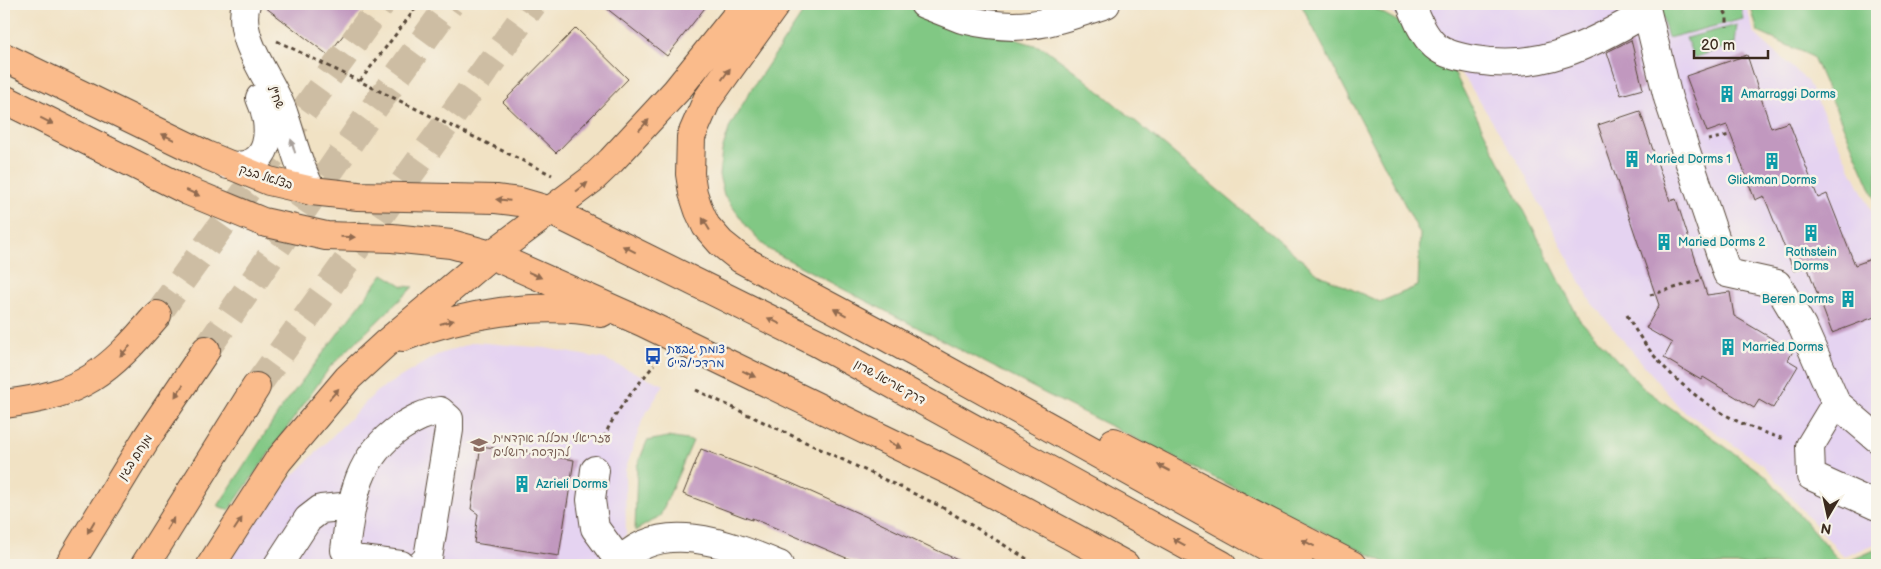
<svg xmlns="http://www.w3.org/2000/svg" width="1881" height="569" viewBox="0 0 1881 569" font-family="'Balsamiq Sans','Playpen Sans Hebrew',sans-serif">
<rect width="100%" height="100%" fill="#f7f3e8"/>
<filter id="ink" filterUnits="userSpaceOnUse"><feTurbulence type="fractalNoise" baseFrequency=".02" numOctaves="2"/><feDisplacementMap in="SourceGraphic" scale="10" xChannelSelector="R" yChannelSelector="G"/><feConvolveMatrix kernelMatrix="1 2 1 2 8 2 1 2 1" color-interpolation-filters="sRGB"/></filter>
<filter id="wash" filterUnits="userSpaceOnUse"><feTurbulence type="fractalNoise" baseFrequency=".0096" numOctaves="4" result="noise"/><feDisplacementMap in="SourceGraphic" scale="20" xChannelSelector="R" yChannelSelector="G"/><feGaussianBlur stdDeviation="1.12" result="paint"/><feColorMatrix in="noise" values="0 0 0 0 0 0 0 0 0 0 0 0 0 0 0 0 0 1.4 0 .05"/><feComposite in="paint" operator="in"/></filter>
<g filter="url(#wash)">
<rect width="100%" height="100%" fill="#f1e2c4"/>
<path fill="#e5d3f1" d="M1377,4H1746L1754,33L1807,81L1877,222V543L1844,557L1763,465L1680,408L1591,302L1519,164L1465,78L1409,23Z
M474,342L545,348L604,359L664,385L643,418L625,471L626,536L605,555L597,565H226L234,549L282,487L377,391L437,355Z"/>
<path fill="#81c884" stroke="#5e7951" d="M809,4H902L1044,48L1080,75L1320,275L1380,302L1418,286L1420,234L1301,4H1366L1401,23L1453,70L1579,319L1642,387L1767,477L1842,564L1877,549V565H1390L1046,394L843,289L768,249L748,228L724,195L719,175L722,151L730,126L751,90Z
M1659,4H1740L1743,19L1668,38Z
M1750,4H1877V203L1813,57L1758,32Z
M1737,25L1735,44L1694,58L1686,38Z
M383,274L403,286L413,287L330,367L229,510L218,506L283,406Z
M667,437L693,441L660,516L635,531L637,466L647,441Z"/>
<g id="blocks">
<path fill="#c198bf" d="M261,4H367L328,55Z
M601,4H708L667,56Z
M576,28L628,79L556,153L503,102Z
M1631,40L1643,89L1621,95L1607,52Z
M1747,55L1771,128L1789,122L1818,198L1827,194L1855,265L1877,257V316L1832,333L1807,266L1794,271L1764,196L1755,200L1727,125L1707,132L1686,76Z
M1640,111L1670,201L1676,199L1707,295L1730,292L1734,316L1793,351L1788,360L1798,366L1773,408L1759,400L1754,408L1703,377L1701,380L1664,358L1672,343L1646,328L1659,305L1598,125Z
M481,446L574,460L559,556L474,543L478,514L471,509Z
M701,449L791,483L867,517L968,565H863L752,518V520L683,494Z"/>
</g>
</g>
<g filter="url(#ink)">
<use href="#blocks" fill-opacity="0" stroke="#564637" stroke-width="1"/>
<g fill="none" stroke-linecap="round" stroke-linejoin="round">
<path stroke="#cdbda3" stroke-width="28" stroke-dasharray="28 14" stroke-linecap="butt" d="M157,315L381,4
M206,350L361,126L450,4
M256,387L533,4"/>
<g stroke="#564637" stroke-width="30">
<path id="minor" d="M246,4C235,40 274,82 284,115C293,141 298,166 312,191
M924,4L962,19
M962,4V19C1023,34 1048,23 1106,4
M1411,4C1417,19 1423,35 1435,46C1445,55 1463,58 1475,60C1541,71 1591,45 1647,12
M1645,4L1668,98L1727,273L1777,284L1802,326L1836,403L1810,446L1811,476L1877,506
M228,165C272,172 274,127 260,98
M1836,403L1877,438
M595,470L591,500L595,528L620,562
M278,565L308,519L321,509L352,506
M401,565L354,559L345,550C352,499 356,458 401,427C414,419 425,413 440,411L449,419V430L428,558L421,565
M617,565C659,515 730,545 779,565"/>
</g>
<g stroke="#564637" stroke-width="30">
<path id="highway" d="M776,4L707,100L691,137L690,174L693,193L699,211L706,226L721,243L741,259L883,335L1299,565
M4,57L206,155L269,181L312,191L358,196L496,199L520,202L551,211L818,343L1222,565
M4,99L188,191L263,222L326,236L392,238L451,244L491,255L642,322L956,474L1125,565
M403,337C460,314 540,301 601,313
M4,404C82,395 108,373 157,315
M1114,442L1352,565
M69,565L146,439L206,350
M145,565L256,387
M211,565L278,461L348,378L385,344L491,255L591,180L611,161L676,91L746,4"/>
</g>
<path stroke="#564637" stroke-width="3" stroke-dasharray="4 4" stroke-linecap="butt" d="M1721,4L1727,16V27
M277,41L552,175
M360,81L419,4
M1708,140L1730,135
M1650,295L1702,280
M1627,315C1658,375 1719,422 1785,439
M696,390L940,506L1037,565
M601,445C612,414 633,391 654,365"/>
<use href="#minor" stroke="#fff" stroke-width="28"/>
<use href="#highway" stroke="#fabb8b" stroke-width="28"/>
</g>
<defs><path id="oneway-solid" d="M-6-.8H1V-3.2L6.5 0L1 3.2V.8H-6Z" transform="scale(1.25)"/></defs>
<g fill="#916b4f">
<use href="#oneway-solid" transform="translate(726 74) rotate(-54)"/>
<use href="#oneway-solid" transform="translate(47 121) rotate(26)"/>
<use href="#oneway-solid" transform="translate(644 125) rotate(-47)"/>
<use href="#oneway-solid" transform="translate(168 137) rotate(-154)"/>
<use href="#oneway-solid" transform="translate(582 187) rotate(-37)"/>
<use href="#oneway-solid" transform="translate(193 193) rotate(24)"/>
<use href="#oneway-solid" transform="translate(503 200) rotate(-174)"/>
<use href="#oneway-solid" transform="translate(706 224) rotate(-121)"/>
<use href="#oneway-solid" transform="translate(348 237) rotate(2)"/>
<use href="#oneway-solid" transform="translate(629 249) rotate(-154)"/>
<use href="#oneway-solid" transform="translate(535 275) rotate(24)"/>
<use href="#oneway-solid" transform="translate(840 312) rotate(-152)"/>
<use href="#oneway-solid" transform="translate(774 321) rotate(-154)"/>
<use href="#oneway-solid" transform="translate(447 322) rotate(-15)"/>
<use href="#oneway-solid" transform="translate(125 351) rotate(135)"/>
<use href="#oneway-solid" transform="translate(749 374) rotate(26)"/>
<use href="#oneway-solid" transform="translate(179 391) rotate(124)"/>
<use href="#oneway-solid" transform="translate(334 394) rotate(-49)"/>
<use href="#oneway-solid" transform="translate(895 445) rotate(26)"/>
<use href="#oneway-solid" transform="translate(1164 468) rotate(-153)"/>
<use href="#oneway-solid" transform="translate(170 524) rotate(-59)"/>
<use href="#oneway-solid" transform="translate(238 524) rotate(-57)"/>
<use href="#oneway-solid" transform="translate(91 527) rotate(120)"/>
<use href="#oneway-solid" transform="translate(1179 542) rotate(-151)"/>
<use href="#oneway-solid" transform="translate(1308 543) rotate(-153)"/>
</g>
<use fill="#a79f9a" href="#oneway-solid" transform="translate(293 146) rotate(-107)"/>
</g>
<defs>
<g id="building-bare" transform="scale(1.35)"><path d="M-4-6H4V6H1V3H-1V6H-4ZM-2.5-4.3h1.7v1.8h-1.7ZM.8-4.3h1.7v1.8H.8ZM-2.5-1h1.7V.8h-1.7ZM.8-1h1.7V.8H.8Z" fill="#0f9aa8" stroke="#f7f3e8" stroke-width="2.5" paint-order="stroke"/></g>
<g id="bus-bare" transform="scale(1.35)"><path d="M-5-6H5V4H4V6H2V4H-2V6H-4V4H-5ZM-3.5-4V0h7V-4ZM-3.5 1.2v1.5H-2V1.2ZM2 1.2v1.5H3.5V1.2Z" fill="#1a4fb4" stroke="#f7f3e8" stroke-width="2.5" paint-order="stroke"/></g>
<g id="university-bare" transform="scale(1.35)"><path d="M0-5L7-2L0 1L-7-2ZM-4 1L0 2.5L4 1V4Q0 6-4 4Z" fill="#8d6e63" stroke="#f7f3e8" stroke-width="2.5" paint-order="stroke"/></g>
</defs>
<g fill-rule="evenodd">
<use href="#building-bare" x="1727" y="94"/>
<use href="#building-bare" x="1632" y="159"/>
<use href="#building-bare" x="1772" y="161"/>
<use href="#building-bare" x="1811" y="233"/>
<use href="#building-bare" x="1664" y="242"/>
<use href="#building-bare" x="1848" y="299"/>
<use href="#building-bare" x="1728" y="347"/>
<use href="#bus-bare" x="653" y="356"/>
<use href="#university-bare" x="479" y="445"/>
<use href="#building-bare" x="522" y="484"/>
</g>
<g text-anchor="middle" stroke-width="5" stroke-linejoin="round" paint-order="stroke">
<g font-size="12" fill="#0d838f" stroke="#f7f3e8" text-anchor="start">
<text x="1741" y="98">Amarraggi Dorms</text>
<text x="1646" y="163">Maried Dorms 1</text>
<text x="1772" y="184" text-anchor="middle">Glickman Dorms</text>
<text x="1678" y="246">Maried Dorms 2</text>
<text x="1811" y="256" text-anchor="middle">Rothstein<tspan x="1811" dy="14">Dorms</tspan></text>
<text x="1834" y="303" text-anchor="end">Beren Dorms</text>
<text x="1742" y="351">Married Dorms</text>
<text x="536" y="488">Azrieli Dorms</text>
</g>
<g font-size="12" fill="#3b2a1e" stroke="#f7f3e8">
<text transform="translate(276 97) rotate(65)" y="4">שח"ל</text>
<text transform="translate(266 177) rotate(18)" y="4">בצלאל בזק</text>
<text transform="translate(890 382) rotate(29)" y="4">דרך אריאל שרון</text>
<text transform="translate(135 457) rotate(-57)" y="4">מנחם בגין</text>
</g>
<g font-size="12" fill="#164399" stroke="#f7f3e8" text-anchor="start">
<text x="667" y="353">צומת גבעת<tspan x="667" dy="14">מרדכי/בייט</tspan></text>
</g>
<g font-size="12" fill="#785e54" stroke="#f7f3e8" text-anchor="start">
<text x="493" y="442">עזריאלי מכללה אקדמית<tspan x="493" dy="14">להנדסה ירושלים</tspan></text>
</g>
</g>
<rect width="1881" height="569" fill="none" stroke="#f7f3e8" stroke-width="20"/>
<g transform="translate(1828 516) rotate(189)" stroke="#f7f3e8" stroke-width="4" paint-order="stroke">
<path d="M0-4L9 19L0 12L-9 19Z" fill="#3b2a1e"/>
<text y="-8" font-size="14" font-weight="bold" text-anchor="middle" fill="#3b2a1e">N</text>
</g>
<path d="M1694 50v8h74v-8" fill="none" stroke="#3b2a1e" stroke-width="2.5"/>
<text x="1701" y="50" font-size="15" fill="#3b2a1e" stroke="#f7f3e8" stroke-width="4" paint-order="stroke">20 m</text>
</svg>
